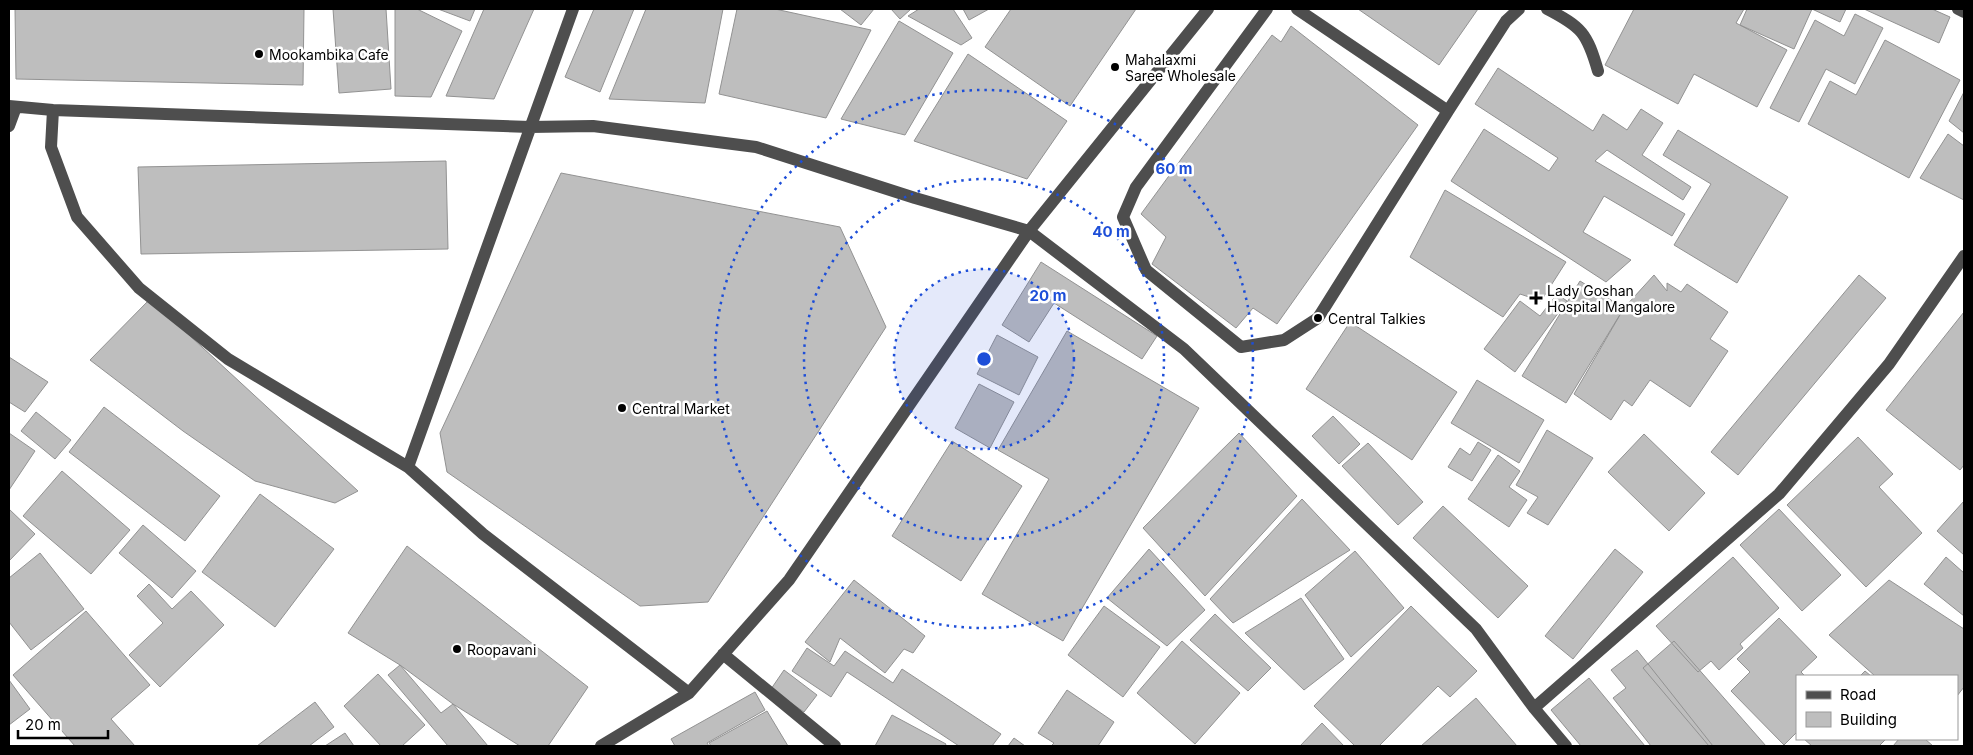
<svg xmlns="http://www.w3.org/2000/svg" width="1973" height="755" font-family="Inter,sans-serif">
	<rect width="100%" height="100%" fill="#fff"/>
	<path fill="#bebebe" stroke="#929292" d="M15,9H304L303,85L16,79Z
		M333,9H386L391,89L339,93Z
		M395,9H417L462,31L431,97L395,96Z
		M438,9H475L470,21Z
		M484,9H534L494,99L446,96Z
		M594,9H634L600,92L565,77Z
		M646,9H723L705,103L609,99Z
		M737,9H775L871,30L826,118L719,94Z
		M840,9H874L861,25Z
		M891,9H911L900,19Z
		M919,9H953L972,38L961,45L908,16Z
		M963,9H989L969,20Z
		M1011,9H1136L1070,106L985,47Z
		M1358,9H1478L1439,65Z
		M1634,9H1744L1736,23L1787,50L1757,107L1694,74L1678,104L1605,65Z
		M1747,9H1846L1840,22L1812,9L1794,49L1740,25Z
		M1864,9H1932L1950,17L1939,43Z
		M1855,14L1883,28L1855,84L1826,69L1799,122L1770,108L1815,20L1844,36Z
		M899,21L953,53L905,135L841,119Z
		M1291,26L1418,125L1277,324L1253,308L1236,328L1152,264L1166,237L1141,214L1272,35L1281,42Z
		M1885,40L1960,80L1909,178L1808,124L1830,81L1856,95Z
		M968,54L1067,121L1027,179L914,141Z
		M1498,68L1593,131L1603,114L1627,130L1641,109L1663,123L1642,155L1691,187L1683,200L1607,150L1595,161L1685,214L1672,236L1604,196L1583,232L1631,260L1606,282L1451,181L1484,129L1549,171L1558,158L1475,104Z
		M1964,92V133L1949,121Z
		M1678,130L1788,197L1737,283L1674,245L1711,184L1663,155Z
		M1948,134L1964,146V200L1920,178Z
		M446,161L448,249L141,254L138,167Z
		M561,173L840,227L886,327L708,602L640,606L447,472L440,433Z
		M1445,190L1566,262L1541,301L1520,294L1503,317L1410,257Z
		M1041,262L1157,336L1142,359L1054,303L1029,342L1002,325Z
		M1654,275L1667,291V283L1681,292L1687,284L1728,312L1710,339L1728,351L1690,407L1650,380L1632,406L1624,400L1611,420L1574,394L1624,308Z
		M1859,275L1886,298L1738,475L1711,452Z
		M1580,281L1624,308L1566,403L1522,376Z
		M1557,294L1567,301L1515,372L1484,349L1520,301L1540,316Z
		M150,299L358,491L335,503L255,481L183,431L90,360Z
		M1964,312V465L1960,470L1886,410Z
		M1350,322L1457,392L1412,460L1306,389Z
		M1067,331L1199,408L1063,641L982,594L1049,479L998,450Z
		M997,335L1038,357L1019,395L977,374Z
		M9,357L48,382L25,412L9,402Z
		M1477,380L1544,420L1519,463L1451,423Z
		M979,384L1014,402L990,448L955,428Z
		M104,407L220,496L185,541L69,452Z
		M36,412L71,440L55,459L21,431Z
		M1333,416L1360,444L1339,464L1312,436Z
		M1547,430L1593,458L1548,525L1527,513L1538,497L1516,485Z
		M9,433L35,451L9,490Z
		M1239,433L1297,496L1205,596L1143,528Z
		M1644,434L1705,493L1669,531L1608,472Z
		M1858,437L1893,474L1879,487L1922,533L1866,587L1787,505Z
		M952,441L1022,486L961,581L892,536Z
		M1478,442L1491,450L1472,481L1448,467L1460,448L1470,455Z
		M1368,443L1423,502L1398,525L1342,466Z
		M1498,455L1520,471L1509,487L1527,500L1509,527L1468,499Z
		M62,471L130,530L91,574L23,516Z
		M260,494L334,549L275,627L202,572Z
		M1302,499L1350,550L1233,623L1210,599Z
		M1964,501V555L1937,531Z
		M1443,506L1528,586L1498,618L1413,538Z
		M9,509L35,534L9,561Z
		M1779,509L1841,575L1802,611L1740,545Z
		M143,525L196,571L172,598L119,553Z
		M407,546L588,687L548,746H520L453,704L400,665L348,633Z
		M1149,549L1205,610L1167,646L1107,598Z
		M1615,549L1643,572L1573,659L1545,636Z
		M1355,551L1404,608L1351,657L1305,595Z
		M40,553L84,609L31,650L9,622V578Z
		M1733,557L1779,608L1740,644L1743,648L1719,670L1711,661L1698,672L1656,626Z
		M1946,557L1964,573V616L1924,584Z
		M854,580L925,636L913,653L904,649L885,673L840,638L830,662L805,642Z
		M1889,580L1964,629V687L1957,696V676H1875L1829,635Z
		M149,584L172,609L191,591L224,625L160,687L129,655L163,623L137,596Z
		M1301,598L1344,659L1304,690L1245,633Z
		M1104,606L1160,647L1123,697L1068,655Z
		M1411,606L1477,671L1450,697L1438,686L1379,746H1355L1314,706Z
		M86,611L150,685L111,719L135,746H75L13,675Z
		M1215,614L1271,668L1248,691L1190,640Z
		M1779,618L1817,657L1801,672L1805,676H1797V732L1784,745L1731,691L1750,672L1737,659Z
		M1182,641L1240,693L1195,744L1137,693Z
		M1674,641L1766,746H1709L1643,668Z
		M807,648L834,666L845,651L893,683L902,669L1001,734L992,746H959L847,672L831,697L792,671Z
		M1637,650L1713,746H1651L1613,698L1626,688L1611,670Z
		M400,665L441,713L453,704L488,746H448L388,675Z
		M784,670L817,695L804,712L771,689Z
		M1865,671L1871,676H1860Z
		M378,674L425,725L402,746H381L344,706Z
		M1589,678L1645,746H1581L1551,710Z
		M9,680L30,709L9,725Z
		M1067,690L1114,722L1098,746H1051L1054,743L1038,733Z
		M755,692L765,710L707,743L709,746H675L671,739Z
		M1476,698L1517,746H1421Z
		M315,702L334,727L309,746H257Z
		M767,711L788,746H711L709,743Z
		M892,715L946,744L945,746H875Z
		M1322,723L1344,746H1300Z
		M345,733L354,746H325Z
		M1014,738L1025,746H1008Z
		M1804,739H1886L1879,746H1812Z
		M1899,739H1925L1933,746H1893Z"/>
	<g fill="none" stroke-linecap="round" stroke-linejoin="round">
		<path stroke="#4e4e4e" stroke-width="12" d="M1267,9L1136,187L1123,217L1146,270L1241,347L1284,340L1318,318L1448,111L1297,9
			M1547,9C1582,27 1587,33 1598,71
			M1958,9L1964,12
			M9,106L53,110L530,127L593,126L756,147L915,198L1029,231L1184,349L1476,629L1534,708L1566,746
			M53,110L51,147L77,217L139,288L228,359L408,467L483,534L689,693
			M1448,111L1506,21L1519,9
			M9,126L16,107
			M408,467L573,9
			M723,654L835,746
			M1534,708L1779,494L1889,364L1964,256
			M601,746L689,693L789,580L1029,231L1208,9"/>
	</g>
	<circle cx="984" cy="359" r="90" fill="#1d4ed8" fill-opacity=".12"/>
	<g fill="none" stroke="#1d4ed8" stroke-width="2.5" stroke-dasharray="2.5 5">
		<circle cx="984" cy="359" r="90"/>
		<circle cx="984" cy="359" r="180"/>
		<circle cx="984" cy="359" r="269"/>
	</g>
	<g fill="#000" stroke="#fff" stroke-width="2">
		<circle cx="259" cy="54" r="5"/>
		<circle cx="1115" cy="67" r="5"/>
		<path d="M1533.5 290.5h5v5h5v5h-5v5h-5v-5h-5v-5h5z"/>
		<circle cx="1318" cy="318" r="5"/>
		<circle cx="622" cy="408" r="5"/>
		<circle cx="457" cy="649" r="5"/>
	</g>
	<g text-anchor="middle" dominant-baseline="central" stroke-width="5" stroke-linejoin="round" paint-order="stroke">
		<g font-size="14" fill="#000" stroke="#fff" text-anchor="start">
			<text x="269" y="54">Mookambika Cafe</text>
			<text x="1125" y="59">Mahalaxmi<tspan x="1125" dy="16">Saree Wholesale</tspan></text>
			<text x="1547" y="290">Lady Goshan<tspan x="1547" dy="16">Hospital Mangalore</tspan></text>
			<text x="1328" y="318">Central Talkies</text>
			<text x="632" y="408">Central Market</text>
			<text x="467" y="649">Roopavani</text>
		</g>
	</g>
	<circle cx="984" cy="359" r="8" fill="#1d4ed8" stroke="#fff" stroke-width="2.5"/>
	<g font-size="15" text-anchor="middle" font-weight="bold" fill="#1d4ed8" stroke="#fff" stroke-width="5" stroke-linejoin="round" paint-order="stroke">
		<text x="1174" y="174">60 m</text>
		<text x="1111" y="237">40 m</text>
		<text x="1048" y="301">20 m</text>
	</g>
	<rect width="1973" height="755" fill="none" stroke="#000000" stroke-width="20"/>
	<rect x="1796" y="675" width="162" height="65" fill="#ffffff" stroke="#999999"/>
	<rect x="1806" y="691" width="25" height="8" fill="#4e4e4e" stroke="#999999"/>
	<text x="1840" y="700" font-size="15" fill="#000000">Road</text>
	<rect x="1806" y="712" width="25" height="15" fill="#bebebe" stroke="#999999"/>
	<text x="1840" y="725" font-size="15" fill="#000000">Building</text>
	<path d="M18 730v8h90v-8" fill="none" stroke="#000000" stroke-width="2.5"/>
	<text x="25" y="730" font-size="15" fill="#000000" stroke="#ffffff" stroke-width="4" paint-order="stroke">20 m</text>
</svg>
